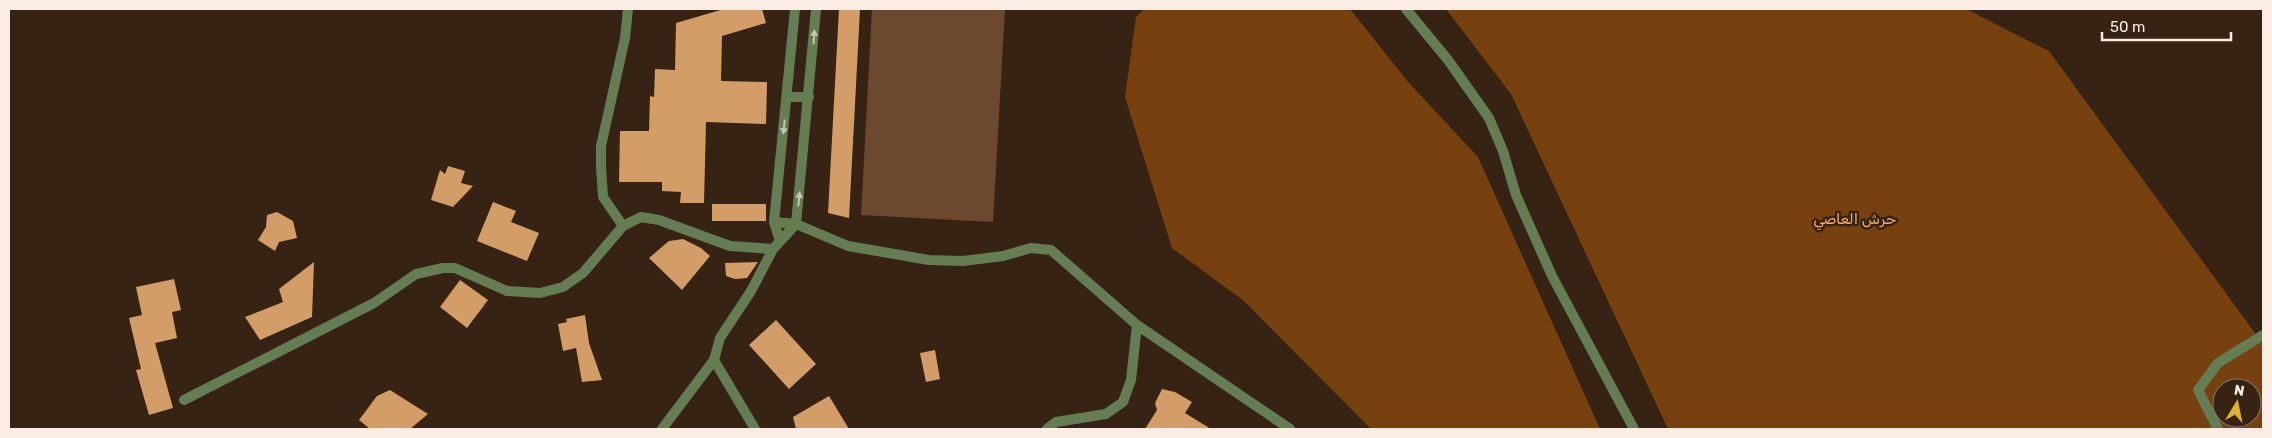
<svg xmlns="http://www.w3.org/2000/svg" width="2272" height="438" font-family="Rubik,'Noto Sans Arabic',sans-serif">
	<rect width="100%" height="100%" fill="#372314"/>
	<path fill="#6b482e" d="M872,9H1005L993,222L861,215Z"/>
	<path fill="#76410f" fill-rule="evenodd" d="M1144,9H1350L1409,83L1478,157L1600,429H1371L1244,301L1172,248L1125,97L1136,17Z
		M1446,9H1966L2049,51L2263,344V429H1668L1511,94ZM2222,388H2252V418H2222Z"/>
	<path fill="#d39d68" d="M724,9H762L766,23L722,36L721,81L767,82L766,124L706,122L704,203H680L681,192L662,191V182H619L620,131H649L650,96L654,97L655,69L675,70L676,23Z
		M839,9H860L849,218L828,213Z
		M448,166L465,171L461,183L473,186L453,207L431,200L440,170L445,174Z
		M493,202L516,211L511,222L539,233L527,261L477,241Z
		M712,204H766V221H712Z
		M277,212L293,221L297,238L279,242L275,251L258,240L266,227L267,215Z
		M683,239L701,248L710,256L682,290L649,258L669,241Z
		M314,262L312,317L260,340L245,317L283,302L279,289Z
		M758,262L747,278L735,279L726,276L725,263Z
		M174,279L181,310L172,312L177,338L155,343L173,408L149,415L136,370L141,369L129,318L142,315L136,287Z
		M460,280L488,300L467,328L440,307Z
		M585,315L589,343L602,380L582,382L576,348L563,351L558,324L567,322L566,319Z
		M776,320L816,364L789,389L749,345Z
		M935,350L940,379L926,382L920,353Z
		M1162,389L1175,392L1192,402L1185,413L1211,429H1145L1157,410L1155,403Z
		M390,390L428,414L410,429H370L359,420L377,396Z
		M829,396L849,429H796L793,417Z"/>
	<g fill="none" stroke-linecap="round" stroke-linejoin="round">
		<path stroke="#657d53" stroke-width="10" d="M1406,9L1448,60L1489,118L1503,151L1516,195L1552,276L1634,429
			M787,97H809
			M774,222L796,224L848,246L929,260L963,261L1003,256L1031,248L1051,250L1137,325L1290,429
			M623,226L603,197L601,167V146L625,38L628,9
			M780,241L774,222L795,9
			M714,360L755,429
			M184,400L374,303L416,274L443,268H455L507,291L540,293L563,287L583,273L623,226L641,217L659,220L730,246L773,249
			M662,429L714,360L720,338L751,291L773,249L796,224L816,9
			M1047,429L1056,422L1106,414L1123,402L1131,380L1137,325
			M2218,429L2198,390L2218,363L2263,335"/>
	</g>
	<defs><path id="oneway-solid" d="M-6-.8H1V-3.2L6.5 0L1 3.2V.8H-6Z" transform="scale(1.25)"/></defs>
	<g fill="#c6c6b1">
		<use href="#oneway-solid" transform="translate(814 37) rotate(-86)"/>
		<use href="#oneway-solid" transform="translate(784 127) rotate(96)"/>
		<use href="#oneway-solid" transform="translate(799 199) rotate(-84)"/>
	</g>
	<g text-anchor="middle" dominant-baseline="central" stroke-width="5" stroke-linejoin="round" paint-order="stroke">
		<g font-size="15" fill="#fcaa6b" stroke="#372314">
			<text x="1855" y="219">حرش العاصي</text>
		</g>
	</g>
	<rect width="2272" height="438" fill="none" stroke="#fbede3" stroke-width="20"/>
	<g transform="translate(2237 403) rotate(10)"><circle r="24" fill="#372314" stroke="#857467"/>
	<path d="M0-4L9 19L0 12L-9 19Z" fill="#e0b034"/>
	<text y="-8" font-size="14" font-weight="bold" text-anchor="middle" fill="#fbede3">N</text>
	</g>
	<path d="M2102 32v8h129v-8" fill="none" stroke="#fbede3" stroke-width="2.5"/>
	<text x="2110" y="32" font-size="15" fill="#fbede3" stroke="#372314" stroke-width="4" paint-order="stroke">50 m</text>
</svg>
